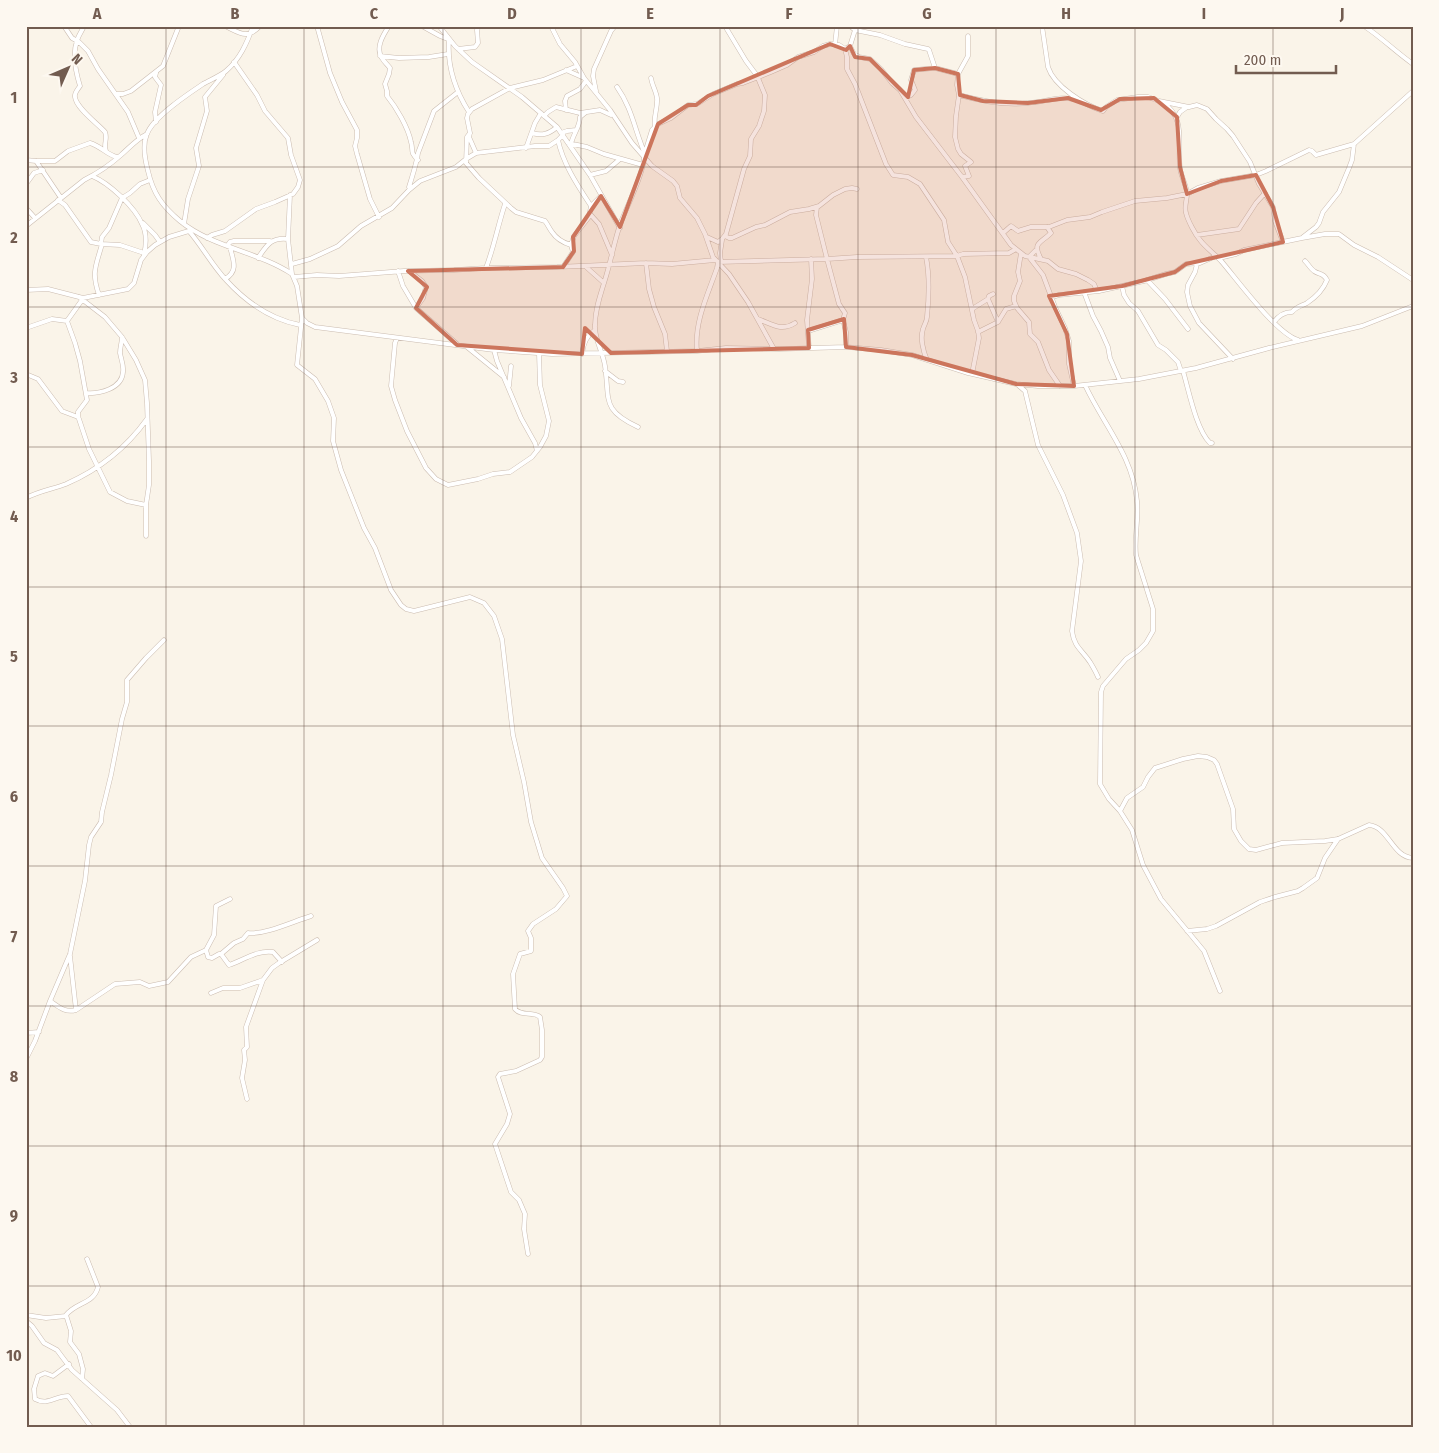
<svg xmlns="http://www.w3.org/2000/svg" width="1439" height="1453" font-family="'Fira Sans Condensed',sans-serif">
	<rect width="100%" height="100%" fill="#faf4e9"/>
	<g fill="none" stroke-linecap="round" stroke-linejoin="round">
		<defs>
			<path id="minor" d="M64,26L72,38L79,42L88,51L98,69L128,112L139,138
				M84,26C82,31 78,36 77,41C72,54 76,73 80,86C78,89 74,93 75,97C76,108 98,124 105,132C108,139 103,144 106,151
				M225,26C240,33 247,40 260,26
				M253,26C247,43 240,59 226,71C220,76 210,80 203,84C188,94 153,117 147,134C142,145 145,160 148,171C153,193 162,206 180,221C213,248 257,251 292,274L297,286L302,318L307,323L315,327L494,350L552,354L697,351L726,348L779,349L846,347L881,350L912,355L968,373L1016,384L1038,386H1074L1139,379L1196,368L1269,348L1362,326L1413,306
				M317,26L330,73L342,102L357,130V138L355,146L357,154L370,199L379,217
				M389,26C383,35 375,48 382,58C384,62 387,64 390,68L389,74L385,84L387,91V96C396,107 408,127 411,142C414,152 409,151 418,160
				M422,26L440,36L450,40
				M439,26L455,46L472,62L522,97L557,127L590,175L620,228
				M551,26L560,44L575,62L584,78L610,110L632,143L652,166L673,181L677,186L680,198L697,218L705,234L713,257L729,274L748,302L774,349
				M850,26L855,30L880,35L905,44L928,49L929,50L935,68
				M1042,26L1048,67C1054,86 1084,105 1103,111L1106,107L1117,100L1138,97H1148L1159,101L1189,107L1197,105L1207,109L1216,119L1227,129L1233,136L1250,162L1259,184L1273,207L1275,221L1283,242
				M1364,26C1381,37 1396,52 1413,64
				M449,40C447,66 455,90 469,112
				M835,45L837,26
				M850,46L854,54L859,57L870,59L881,69L892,83L900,90L916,117L962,177L1011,245L1025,256L1048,261L1058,269L1076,274L1088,280L1094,284L1097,291
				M458,49L475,47L478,43L477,30L479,26
				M845,49L850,46L855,30
				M380,56L399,58L429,57L448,54
				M566,70L584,78
				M617,87C632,108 635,131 645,154
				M596,91L593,76L594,69L611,31L615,26
				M116,94H123L131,91L163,66L179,26
				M959,95C981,101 1005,106 1028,103C1045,102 1061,95 1078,100
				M905,98L911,95L915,90L911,80L914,70L935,68L958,74
				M1162,102C1187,118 1177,144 1180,168C1181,177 1187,186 1187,194C1187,201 1184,206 1186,213C1188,221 1195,234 1200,240C1206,248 1215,254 1222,262C1238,281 1276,333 1298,340
				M566,110L565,101L567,96L580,89L586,81
				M544,116L548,112L556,107L580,113L600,110L611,115
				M1177,117L1180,112L1187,107
				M156,122L155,112L161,85L155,77L156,73
				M655,127L658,124L671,118L688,105L697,104L713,94L737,84L743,83L771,72L787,65L798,57L814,52L823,46L830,44L839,45L845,49L847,57V69L855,84L886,164L893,175L908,177L920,184L944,220L948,242L957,256L965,277L974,320L978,331L979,338L972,374
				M470,133L467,137L466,163L479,178L511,208L516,212L545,221C548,225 549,228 552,232C556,238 564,243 571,245L573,252L563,267
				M532,133C542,136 549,134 557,127
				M561,133L567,131L576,130
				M558,140C563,164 578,186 591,206
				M568,143L587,147L604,154L643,165
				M571,144C573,134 580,127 580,117L585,113
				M526,148L535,123L541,113
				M476,153L469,137L470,133L467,118L468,114L472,109L510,88L543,80L577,66
				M644,156L652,130L655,127C653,117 658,108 657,98C656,91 652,85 651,78
				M26,160L36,161H55L68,151L90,143C101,146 107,155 117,157
				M36,161L61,198
				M590,175L606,171L620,159
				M92,176C109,183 135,207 142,224C147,233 146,246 144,255
				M962,177L969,176L965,166L971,162L961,154L958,149L955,137L956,116L959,95L957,85L958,74L968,56V36
				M26,184L34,173L43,170
				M409,187C412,177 417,162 418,153L434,111L458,92
				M290,195L288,239L292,274
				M58,200L65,205L91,242L101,244L120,245L144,253
				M817,207L816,215L827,259L839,304L845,313L843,320L846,332V347
				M26,208L35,218
				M590,214L599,224L612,255
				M143,223L155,235L160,242
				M184,224L188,199L199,166L196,148L207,111L205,97L223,75
				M26,226L84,180C96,174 111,164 121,155C130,147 137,139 147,134
				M189,231C202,246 212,265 226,280C246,302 270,319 300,325
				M1003,233L1011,226L1018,231L1031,227H1049L1067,220L1090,217L1102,212L1135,201L1167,198L1187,194L1198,188L1221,181L1256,175L1266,171L1309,150L1312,151L1316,155L1354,144L1413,91
				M1197,235L1239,229L1256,203L1265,193
				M725,236L729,238H732L756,227L765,225L790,212L809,209L819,206L833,195L845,189L852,188L857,189
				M707,237L718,242L722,239L726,234L744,169L750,156L751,139L759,126L764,111L765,95L758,78V77L746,61L725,26
				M1303,237L1316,227L1319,223L1323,212L1339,192L1349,168L1352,160L1354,144
				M207,238L212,235L225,231L256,209L275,202L293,194L298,187L300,180L291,155L288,138L265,111L257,95L234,62
				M101,244L102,237L109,228L122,198L130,193L140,184L150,180
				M571,245L574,236L589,217L591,206L601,196
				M227,246L230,242L234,241H270
				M1036,250L1029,257L1043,275L1055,307L1065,328L1069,341V364L1074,386
				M1021,253L1018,272L1020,281L1014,296V301L1017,308L1029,322L1030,334L1038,342L1049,370L1060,386
				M926,257C930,277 929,297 927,317C927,321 924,325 923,329C920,338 923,351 927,360
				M258,258C267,245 271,237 288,239
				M1219,258L1236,254L1244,250L1302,238L1325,234H1339L1354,245L1378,257L1413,280
				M1041,259C1032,242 1040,244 1051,233L1047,227
				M721,262L720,253L722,240
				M646,263L649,289L654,307L665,334L667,351
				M292,264L310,259L338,246L361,226L392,208L409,190L420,181L456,167L466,159L476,153L535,146H549L558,140L563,135
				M1197,264L1195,272L1188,285L1187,292L1190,306L1199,323L1233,359
				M585,266L604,283
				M486,268C494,247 498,225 505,204
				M398,271L403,286L416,308L457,344
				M409,271L422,281L426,287L423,298L416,308
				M294,277L317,275L339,276L404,271L454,270L486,268L557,267L646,263L672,264L715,260
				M225,279C239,271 233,260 230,247
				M1147,280L1165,299L1188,329
				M1122,286L1124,295L1129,303L1138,311L1158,345L1166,350L1178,362L1181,371
				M26,290L48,289L83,298L128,289L134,283L141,260L147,252L155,245L169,237L192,230
				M1084,292L1093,316L1101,331L1108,347L1110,358L1120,381
				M99,295C91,272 96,266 102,244
				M79,297L105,317L122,337L136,360L145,380L147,403L149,461V485L146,505V536
				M1052,297L1059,295L1099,291L1144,281L1166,274L1175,272L1186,264L1200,263L1216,256
				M988,299L998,322
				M972,309L988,299L989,296L993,294
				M302,318L297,365L315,379L328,401L334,418L333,441L341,470L364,528L375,548L391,590L401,605L406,609L414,611L470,597L484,603L494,616L502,639L513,735L524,782L531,822L542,858L563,888L567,896L556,909L533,924L528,931L531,938V951L520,954L513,974L515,1009C522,1017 533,1011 540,1017L542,1030V1057L540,1060L516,1071L500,1074L498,1077L510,1114L507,1124L495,1144L511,1192L519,1200L525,1214L524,1229L528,1254
				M758,319C772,324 781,332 795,323
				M1274,322C1279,315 1284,312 1292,312C1296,307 1301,306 1307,303C1316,297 1323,290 1327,280C1323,272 1319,275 1314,271C1311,269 1308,264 1305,261
				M26,328L52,319L67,321
				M808,331L843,320
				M978,332L998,322L1006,309L1016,306
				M397,338L395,343L391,386L395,400L407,431L426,468L436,479L448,485L478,479L493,474L510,472L532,457L540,447L546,436L549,421L540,385L539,353
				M467,347L504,377
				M809,348L807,320L812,279L811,259
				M494,350L497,361L521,418L535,443L537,451
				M697,351C694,322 708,294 717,268L718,262L827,259L857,257L957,256L963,254L1009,253L1016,249
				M582,354C583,345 587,335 595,330
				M605,371L618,381L623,382
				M1183,371C1189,391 1196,429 1210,443H1212
				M26,374L38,379L62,411L78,417L79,419L89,449L110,492L127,501L146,505
				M1018,385L1025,391L1038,445L1063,495L1077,533L1081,561L1072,631C1074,647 1082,650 1090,662C1093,667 1096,672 1098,677
				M1085,385C1103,424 1133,456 1137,501C1139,519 1134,537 1136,555L1153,609V631L1146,643L1139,650L1126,659L1103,686L1101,692L1100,784L1109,799L1120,811L1132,830L1143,865L1161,899L1204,951L1220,991
				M509,386L511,366
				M86,393C99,394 122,389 123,372C124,366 121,359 120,353C120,347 122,342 122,337
				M78,417V412L87,400L80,361L75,343L67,321L82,300
				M638,427C601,410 610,400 605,366C603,352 594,339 595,325C595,307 602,291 607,273C612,256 615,238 621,222C628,204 643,175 644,157
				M26,498C39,491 53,489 66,484C98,470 127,447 147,419
				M1120,811L1127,798L1143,787L1148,777L1155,768L1183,759L1198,756L1207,757L1214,760L1217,764L1233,809L1234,829L1241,841L1249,849L1256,850L1282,843L1325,841L1338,839L1369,825C1389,827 1392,857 1413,858
				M1187,931L1207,929L1216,926L1260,902L1275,897L1298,891L1303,888L1317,878L1325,858L1338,839
				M206,950L208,957L212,958L219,954H221L229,965C244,960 256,950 273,952L282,962
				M221,954L234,943L243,939L248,933C265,935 294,921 311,916
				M70,956L76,1010
				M211,993L223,988H240L263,980
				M50,1001C59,1007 65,1013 76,1010L115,984L140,982L149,986L168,982L191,957L206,950L214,935L216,906L230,899
				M26,1033L39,1032
				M26,1059L35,1041L50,1001L70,954L85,881L89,845L91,837L101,822L102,812L111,775L122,719L127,702V680L146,658L164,640
				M247,1099L242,1078L245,1060L244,1050L247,1047L246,1027L263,980L272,968L279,963L317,940
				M26,1315L46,1318L66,1316
				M26,1321L32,1326L44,1343L57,1350L72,1370L117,1410L130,1427
				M69,1364L53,1376L45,1373L38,1376L34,1389L35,1399C48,1406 55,1396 68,1396L91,1427
				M82,1379L83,1369L79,1354L70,1342L71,1331L66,1315C76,1302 94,1304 98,1287L87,1259"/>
		</defs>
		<use href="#minor" stroke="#cbbcb0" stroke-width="5"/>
		<use href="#minor" stroke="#fff" stroke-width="4"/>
	</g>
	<path fill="#cc755c" fill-opacity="0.2" stroke="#cc755c" stroke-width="4" stroke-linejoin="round" d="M830,44L846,50L850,46L855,57L870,59L908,97L914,70L935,68L958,74L960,95L983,101L1028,103L1068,98L1101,110L1120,99L1154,98L1177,117L1180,167L1187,194L1221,181L1256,175L1273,207L1283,242L1186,264L1175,272L1122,286L1049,296L1067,334L1074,386L1016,384L912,355L846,347L844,319L808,330L809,348L611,353L585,328L582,354L457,345L416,308L427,287L408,271L563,267L574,251L573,237L601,196L620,227L658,124L688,105H696L708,96Z"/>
	<path fill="none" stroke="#725c50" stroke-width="1" stroke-opacity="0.55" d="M166,26V1427M304,26V1427M443,26V1427M581,26V1427M720,26V1427M858,26V1427M996,26V1427M1135,26V1427M1273,26V1427M26,167H1413M26,307H1413M26,447H1413M26,587H1413M26,726H1413M26,866H1413M26,1006H1413M26,1146H1413M26,1286H1413"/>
	<rect width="1439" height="1453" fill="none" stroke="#fdf8f0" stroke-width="55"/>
	<g transform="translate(68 68) rotate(45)" stroke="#fdf8f0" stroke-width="4" paint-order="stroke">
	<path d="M0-4L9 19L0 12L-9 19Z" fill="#725c50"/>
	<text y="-8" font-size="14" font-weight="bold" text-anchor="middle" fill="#725c50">N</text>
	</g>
	<path d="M1236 65v8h100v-8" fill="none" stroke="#725c50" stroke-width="2.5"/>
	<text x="1244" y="65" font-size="15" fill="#725c50" stroke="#fdf8f0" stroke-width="4" paint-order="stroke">200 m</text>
	<rect x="28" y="28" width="1384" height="1398" fill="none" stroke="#725c50" stroke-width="2"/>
	<g font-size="16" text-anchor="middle" font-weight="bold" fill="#725c50">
		<text x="97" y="19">A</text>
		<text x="235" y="19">B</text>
		<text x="374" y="19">C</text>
		<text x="512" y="19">D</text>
		<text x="650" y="19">E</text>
		<text x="789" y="19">F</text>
		<text x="927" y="19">G</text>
		<text x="1066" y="19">H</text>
		<text x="1204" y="19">I</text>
		<text x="1342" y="19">J</text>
		<text x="14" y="103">1</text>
		<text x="14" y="243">2</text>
		<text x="14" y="383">3</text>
		<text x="14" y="522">4</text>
		<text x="14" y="662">5</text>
		<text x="14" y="802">6</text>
		<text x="14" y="942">7</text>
		<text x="14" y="1082">8</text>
		<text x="14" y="1221">9</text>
		<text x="14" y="1361">10</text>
	</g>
</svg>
